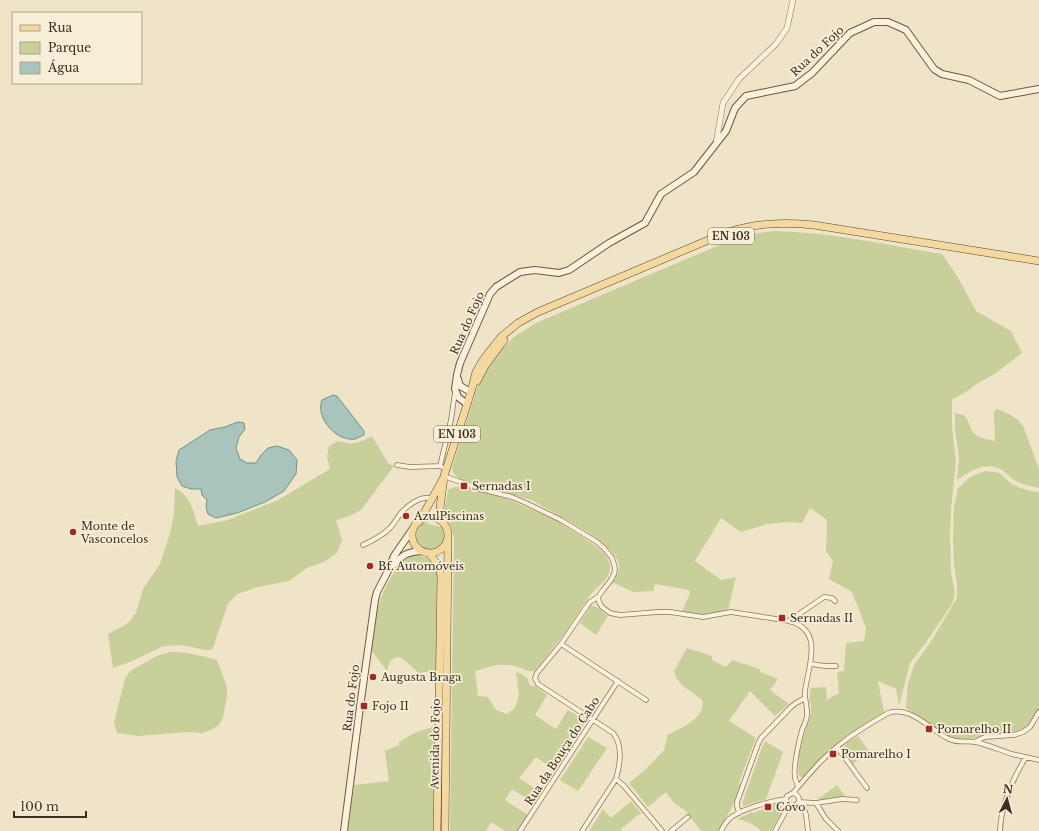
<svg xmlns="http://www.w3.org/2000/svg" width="1039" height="831" font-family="'Libre Baskerville',serif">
	<rect width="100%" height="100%" fill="#f0e4c8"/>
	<path fill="#c9cf9b" d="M774,231C830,232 887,245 942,254L959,279L976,311L1011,331L1022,353L996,373L973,386L969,390L952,400V426L956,461L951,510L950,538L951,572L955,592L954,598L952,604L925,644L910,663L899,706L896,689L878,681L884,712L842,739L830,748L803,777H800L798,773L799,755L803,738L811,713V704L809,701L811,688L826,687L827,700L839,693L837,672L844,671L846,643L864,641L866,628L852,592L829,579L833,561L826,551L827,520L810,508L802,523L789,522L767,524L741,532L721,518L695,561L721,580L736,577L728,610L705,615L682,611L690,594L689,590L655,584L653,591L633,592L612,582C616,577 619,573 619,566C618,542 551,513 532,500L462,480C457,477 453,475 452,468L478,385L487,369L500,351L515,336L538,322L729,241L752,234Z
		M997,409C1008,413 1019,418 1024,428L1039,469V488C1032,486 1024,485 1018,482C1010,479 1007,472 1000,469C985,461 968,472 957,480L959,457L955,430V413L964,415C968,420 969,424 971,429C975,438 987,439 995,441L994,412L995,410Z
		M372,436L388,463L394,466L361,510L350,516L336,520L342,540L337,553L324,562L307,568L289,581L258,587L237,594L228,604L217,635L214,646L211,650H205L182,645L164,646L130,662L113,668L108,634L127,624L136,613L143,589L160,564L171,530L174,513L175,488C191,496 193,510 198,526L228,520L278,500L330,469L327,457L329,446L338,441C354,445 357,444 372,436Z
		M986,471C990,472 995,471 999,473C1003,475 1008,482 1014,485C1022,489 1030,491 1039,492V710L1028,725L1023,729L1017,732L986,735L965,740L952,739L945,735L906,708V706L907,693L908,683L914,665L930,643L957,598V585L954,564L953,541L954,507L958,488L969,478L977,474Z
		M454,487H467L505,498L556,520L600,549L606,556L610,564V571L606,579L590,595L567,630L538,667L534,671H528L519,667L510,665H496L475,671L478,696L488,697L496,710L507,714L515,708L519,695L516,672L523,675L528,679L529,684L531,686H535L547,695L535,715L556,729L568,710L586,721L555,770L536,757L519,778L542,793L535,804L512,789L505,800L528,815L517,831H505L491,822L486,831H450L454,539L452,529L445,512V506L448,490Z
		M424,522L443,528C445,533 445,538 442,543C429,561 403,536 424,522Z
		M416,555C430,557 433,563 437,575L436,672H423L420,674L403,659L398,657C390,658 389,664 387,671L371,650C373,623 378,597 393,574C400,563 403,557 416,555Z
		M591,606C598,605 602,613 608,616L596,635L580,623Z
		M687,648L712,656V660L726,667L732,660L760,669V672L778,679L770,690L789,704L775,716L750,691L729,721L756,738L739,782L741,784L731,809L719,831H701L686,811L675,804L666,792L648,807L629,783L645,770L664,750L667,738V735C679,729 707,718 702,700C692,691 677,686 674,671Z
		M170,652C188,652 199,655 217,660L224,679L227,687V696L223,718L218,726L211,730L203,733L187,732L138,736L117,733L114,722L125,679L130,671L157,656Z
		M435,726L433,831H348L354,785L389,781L385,751L399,745V742L414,733Z
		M858,736L869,751L853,764L843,751V749L847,742Z
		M588,737L607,748L578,791L560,780Z
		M765,741L783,752L766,799L744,806L743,805L742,801H743L761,750Z
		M837,785L845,796L817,800Z
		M631,801L641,813L621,829L623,831H589L603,809L611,818Z
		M775,804L781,806L783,810L771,831H761C755,824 746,821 737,819L752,812L753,813L771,807L772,805Z"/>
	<path fill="#a9c4bc" stroke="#6f938a" d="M333,395L337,396L364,431V435C361,436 358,438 355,439C337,442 315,418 322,400Z
		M238,422L244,423L245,429L239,437L236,448L240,459L247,463H256L261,455L268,448L277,446L289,450L297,460L296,474L284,491L265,502L237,513L216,518L208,514L206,507L207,500L202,495L201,489H191L182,486L177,477L176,461L179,450L210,430L225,427Z"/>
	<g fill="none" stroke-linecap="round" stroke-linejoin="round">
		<defs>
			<path id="minor" d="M397,465L410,467L440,466L442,467
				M440,466L451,420L455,392
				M444,476L480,489L512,497L526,503L561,520L597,542L604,548L612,558L614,564L615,569L614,574L611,580L603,590L598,597L599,602L602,607L610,613L620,615L658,612H670L703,617L731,612L789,621C825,630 808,667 805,691C804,699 808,707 807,715C807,720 804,725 802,730C799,741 793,767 795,778C796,781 797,784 798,786
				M363,545C372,541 382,536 390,528C394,524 397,518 401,513C408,505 420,496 431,498
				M789,621L824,597L832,598L835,601
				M561,644L646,700
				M811,664L825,666H836
				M974,742L985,737L1014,735L1023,732L1030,727L1039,712
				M837,747L867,788
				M616,779L624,786L662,831
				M786,799L787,796L793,793C808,775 824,756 843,742C857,731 873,722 888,713C911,705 930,730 949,739C960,744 966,740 976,742C988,745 1000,750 1012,754C1021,756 1030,758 1039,760
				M786,799C791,815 808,798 793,793
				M799,802L816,803L842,799L857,800
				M802,803L806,815L808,831
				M816,803L826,819L838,831
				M739,813L737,806V802L758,744L761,738L791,707L796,703L805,698
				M520,831L618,681
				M582,831L616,779C620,765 623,745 613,733L538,684L535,678L537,673L561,644L587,606L590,602L598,597
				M671,831L688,817
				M721,831C723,827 725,824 728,820C739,809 771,801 786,799
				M775,831L789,805
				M1000,831C1001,804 1012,780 1026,757"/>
			<path id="tertiary" d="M716,144L723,103L739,79L776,44L787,28L793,0"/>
			<path id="secondary" d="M458,379L460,386L471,392
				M467,404L458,397L455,389L457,375L460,363L490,294L496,287L520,272L535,270L559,273L569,270L609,243L645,223L661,194L694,172L726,131L735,108L746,96L795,86L812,73L850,33L874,22H888L906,30L934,69L942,74L969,80L1000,96L1039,89
				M392,567C402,555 406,552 422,551
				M344,831L360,707L375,600L377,592L388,571L394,556L414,527"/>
			<path id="primary" d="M477,381L485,366L504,340
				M412 535a18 18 0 1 1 36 0a18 18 0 1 1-36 0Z
				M419,522L444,477
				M444,524L440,508L444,476L471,392L476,372L483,360L501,337L518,323L538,312L725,233C756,223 782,222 814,225L1039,261
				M428,553C435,560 440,566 441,576L437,831
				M445,831L447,642L448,537"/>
		</defs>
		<use href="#minor" stroke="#8d765c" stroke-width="5.5"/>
		<use href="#tertiary" stroke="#8d765c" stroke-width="6"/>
		<use href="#secondary" stroke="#6f573f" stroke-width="8"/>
		<use href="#primary" stroke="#5b4430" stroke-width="8"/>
		<use href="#minor" stroke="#faf1dc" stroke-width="4"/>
		<use href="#tertiary" stroke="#faf1dc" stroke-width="5"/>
		<use href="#secondary" stroke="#faf1dc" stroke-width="6"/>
		<use href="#primary" stroke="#f3d9a0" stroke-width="7"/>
	</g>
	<g fill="#9e2a2b" stroke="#f7eed8" stroke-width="1.5">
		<rect x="460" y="482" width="8" height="8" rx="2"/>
		<circle cx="406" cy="516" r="4"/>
		<circle cx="73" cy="532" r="4"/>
		<circle cx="370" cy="566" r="4"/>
		<rect x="778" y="614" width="8" height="8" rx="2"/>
		<circle cx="373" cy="677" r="4"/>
		<rect x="360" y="702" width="8" height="8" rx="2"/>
		<rect x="925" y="725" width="8" height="8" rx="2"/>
		<rect x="829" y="750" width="8" height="8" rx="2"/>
		<rect x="764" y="803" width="8" height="8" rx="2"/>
	</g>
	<g text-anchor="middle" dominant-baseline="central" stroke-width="3.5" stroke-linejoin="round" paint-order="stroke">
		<g fill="#f7eed8" stroke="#756857" stroke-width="1">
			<rect x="708" y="228" width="46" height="16" rx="3"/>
			<rect x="434" y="426" width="46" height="16" rx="3"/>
		</g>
		<g font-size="10" font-weight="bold" fill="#3d2e20">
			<text x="731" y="236">EN 103</text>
			<text x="457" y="434">EN 103</text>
		</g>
		<g font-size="11" fill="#3d2e20" stroke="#f7eed8">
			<text transform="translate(817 51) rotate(-43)">Rua do Fojo</text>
			<text transform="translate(467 323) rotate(-66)">Rua do Fojo</text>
			<text transform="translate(351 698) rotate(-83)">Rua do Fojo</text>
			<text transform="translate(435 744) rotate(-89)">Avenida do Fojo</text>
			<text transform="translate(562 751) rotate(-57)">Rua da Bouça do Cabo</text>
		</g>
		<g font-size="11" fill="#3d2e20" stroke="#f7eed8" text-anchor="start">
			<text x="472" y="486">Sernadas I</text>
			<text x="414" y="516">AzulPiscinas</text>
			<text x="81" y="526">Monte de<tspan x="81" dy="13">Vasconcelos</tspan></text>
			<text x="378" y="566">Bf. Automóveis</text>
			<text x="790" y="618">Sernadas II</text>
			<text x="381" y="677">Augusta Braga</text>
			<text x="372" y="706">Fojo II</text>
			<text x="937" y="729">Pomarelho II</text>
			<text x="841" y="754">Pomarelho I</text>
			<text x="776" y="807">Côvo</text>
		</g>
	</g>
	<rect x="12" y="12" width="130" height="72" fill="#f7eed8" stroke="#ada18e"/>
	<rect x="20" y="25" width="20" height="6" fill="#f3d9a0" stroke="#ada18e"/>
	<text x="48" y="32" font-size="12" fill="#3d2e20">Rua</text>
	<rect x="20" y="42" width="20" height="12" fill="#c9cf9b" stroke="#ada18e"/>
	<text x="48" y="52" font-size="12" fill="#3d2e20">Parque</text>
	<rect x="20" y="62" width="20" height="12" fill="#a9c4bc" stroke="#ada18e"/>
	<text x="48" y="72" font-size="12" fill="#3d2e20">Água</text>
	<g transform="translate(1007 799) rotate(6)" stroke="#f7eed8" stroke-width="3" paint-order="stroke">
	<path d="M0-3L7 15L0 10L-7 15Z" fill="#3d2e20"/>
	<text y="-6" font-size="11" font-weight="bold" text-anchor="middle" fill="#3d2e20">N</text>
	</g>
	<path d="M14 811v6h72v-6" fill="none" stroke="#3d2e20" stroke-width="2"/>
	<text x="20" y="811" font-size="12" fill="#3d2e20" stroke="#f7eed8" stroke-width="3" paint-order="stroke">100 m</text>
</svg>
